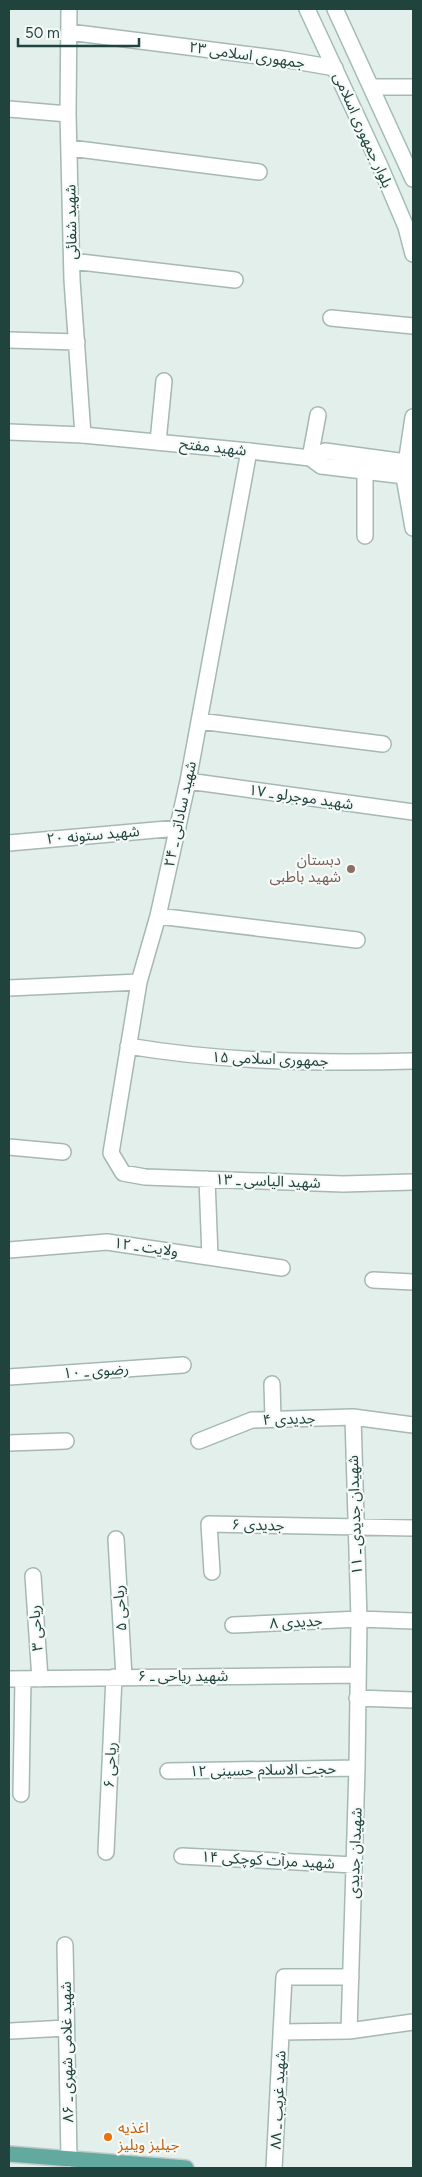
<svg xmlns="http://www.w3.org/2000/svg" width="422" height="2177" font-family="Figtree,'Noto Sans Arabic',sans-serif">
	<rect width="100%" height="100%" fill="#e3efeb"/>
	<g fill="none" stroke-linecap="round" stroke-linejoin="round">
		<defs>
			<path id="minor" d="M69,9L68,114L72,280L83,435
				M69,32L283,59L335,68
				M371,87H413
				M9,109L68,114
				M70,148L259,172
				M72,261L235,280
				M331,318L413,326
				M9,340L77,342
				M158,442L164,381
				M249,451L188,781L158,916L139,982L111,1153L123,1173L145,1177L343,1184L413,1182
				M310,458L318,415
				M365,536V472
				M199,721L383,744
				M188,781L413,812
				M9,843L178,828
				M158,916L357,940
				M9,988L139,982
				M128,1046C222,1062 318,1064 413,1061
				M9,1147L63,1152
				M207,1179L210,1257
				M9,1250L107,1242L282,1268
				M373,1280L413,1282
				M9,1377L183,1365
				M272,1384L273,1419
				M199,1441L252,1420L353,1417L413,1425
				M9,1443L66,1441
				M116,1539L124,1677
				M212,1572L209,1524L413,1528
				M33,1576L40,1679
				M233,1625L359,1619L413,1621
				M9,1679L357,1675
				M357,1698L413,1700
				M168,1771L357,1768
				M21,1794L23,1679
				M106,1852L114,1677
				M182,1856L354,1865
				M65,1945L69,2159
				M11,2031L66,2028
				M349,2031L357,1768L359,1619L353,1417
				M281,2032L349,2031L413,2022
				M274,2168L284,1977H351"/>
			<path id="tertiary" d="M9,432L83,435L249,451L310,458L321,466L413,477
				M310,458L325,451L406,462L413,466"/>
			<path id="secondary" d="M307,9L380,166L406,227L413,254
				M335,9L413,179
				M413,417L404,477L413,528"/>
			<path id="primary" d="M9,2154L186,2168"/>
		</defs>
		<use href="#minor" stroke="#a5b8b3" stroke-width="18"/>
		<use href="#tertiary" stroke="#a5b8b3" stroke-width="18"/>
		<use href="#secondary" stroke="#a0bcb5" stroke-width="18"/>
		<use href="#primary" stroke="#c1cac9" stroke-width="18"/>
		<use href="#minor" stroke="#fff" stroke-width="15"/>
		<use href="#tertiary" stroke="#fff" stroke-width="15"/>
		<use href="#secondary" stroke="#fff" stroke-width="15"/>
		<use href="#primary" stroke="#62aa9f" stroke-width="15"/>
	</g>
	<circle fill="#8d6e63" stroke="#f5faf8" stroke-width="2" cx="351" cy="869" r="5"/>
	<circle fill="#e8710a" stroke="#f5faf8" stroke-width="2" cx="108" cy="2137" r="5"/>
	<g text-anchor="middle" dominant-baseline="central" stroke-width="4.5" stroke-linejoin="round" paint-order="stroke">
		<g font-size="15" fill="#20433d" stroke="#f5faf8">
			<text transform="translate(247 55) rotate(8)">جمهوری اسلامی ۲۳</text>
			<text transform="translate(363 130) rotate(66)">بلوار جمهوری اسلامی</text>
			<text transform="translate(71 222) rotate(-91)">شهید شفائی</text>
			<text transform="translate(213 447) rotate(6)">شهید مفتح</text>
			<text transform="translate(301 797) rotate(8)">شهید موجرلو ـ ۱۷</text>
			<text transform="translate(180 814) rotate(-78)">شهید ساداتی ـ ۲۴</text>
			<text transform="translate(93 835) rotate(-5)">شهید ستونه ۲۰</text>
			<text transform="translate(270 1059) rotate(2)">جمهوری اسلامی ۱۵</text>
			<text transform="translate(268 1181) rotate(2)">شهید الیاسی ـ ۱۳</text>
			<text transform="translate(146 1247) rotate(8)">ولایت ـ ۱۲</text>
			<text transform="translate(96 1371) rotate(-4)">رضوی ـ ۱۰</text>
			<text transform="translate(289 1419) rotate(-2)">جدیدی ۴</text>
			<text transform="translate(355 1515) rotate(-92)">شهیدان جدیدی ـ ۱۱</text>
			<text transform="translate(258 1525) rotate(1)">جدیدی ۶</text>
			<text transform="translate(120 1608) rotate(-94)">ریاحی ۵</text>
			<text transform="translate(296 1622) rotate(-3)">جدیدی ۸</text>
			<text transform="translate(36 1628) rotate(-94)">ریاحی ۳</text>
			<text x="183" y="1676">شهید ریاحی ـ ۶</text>
			<text transform="translate(110 1765) rotate(-87)">ریاحی ۶</text>
			<text transform="translate(263 1770) rotate(-1)">حجت الاسلام حسینی ۱۲</text>
			<text transform="translate(355 1853) rotate(-88)">شهیدان جدیدی</text>
			<text transform="translate(268 1860) rotate(3)">شهید مرآت کوچکی ۱۴</text>
			<text transform="translate(67 2052) rotate(-91)">شهید غلامی شهری ـ ۸۶</text>
			<text transform="translate(278 2100) rotate(-87)">شهید غریب ـ ۸۸</text>
		</g>
		<g font-size="15" fill="#785e54" stroke="#f5faf8" text-anchor="end">
			<text x="341" y="860">دبستان<tspan x="341" dy="17">شهید باطبی</tspan></text>
		</g>
		<g font-size="15" fill="#c56008" stroke="#f5faf8" text-anchor="start">
			<text x="118" y="2128">اغذیه<tspan x="118" dy="17">جیلیز ویلیز</tspan></text>
		</g>
	</g>
	<rect width="422" height="2177" fill="none" stroke="#20433d" stroke-width="20"/>
	<path d="M18 38v8h121v-8" fill="none" stroke="#20433d" stroke-width="2.5"/>
	<text x="25" y="38" font-size="15" fill="#20433d" stroke="#f5faf8" stroke-width="4" paint-order="stroke">50 m</text>
</svg>
